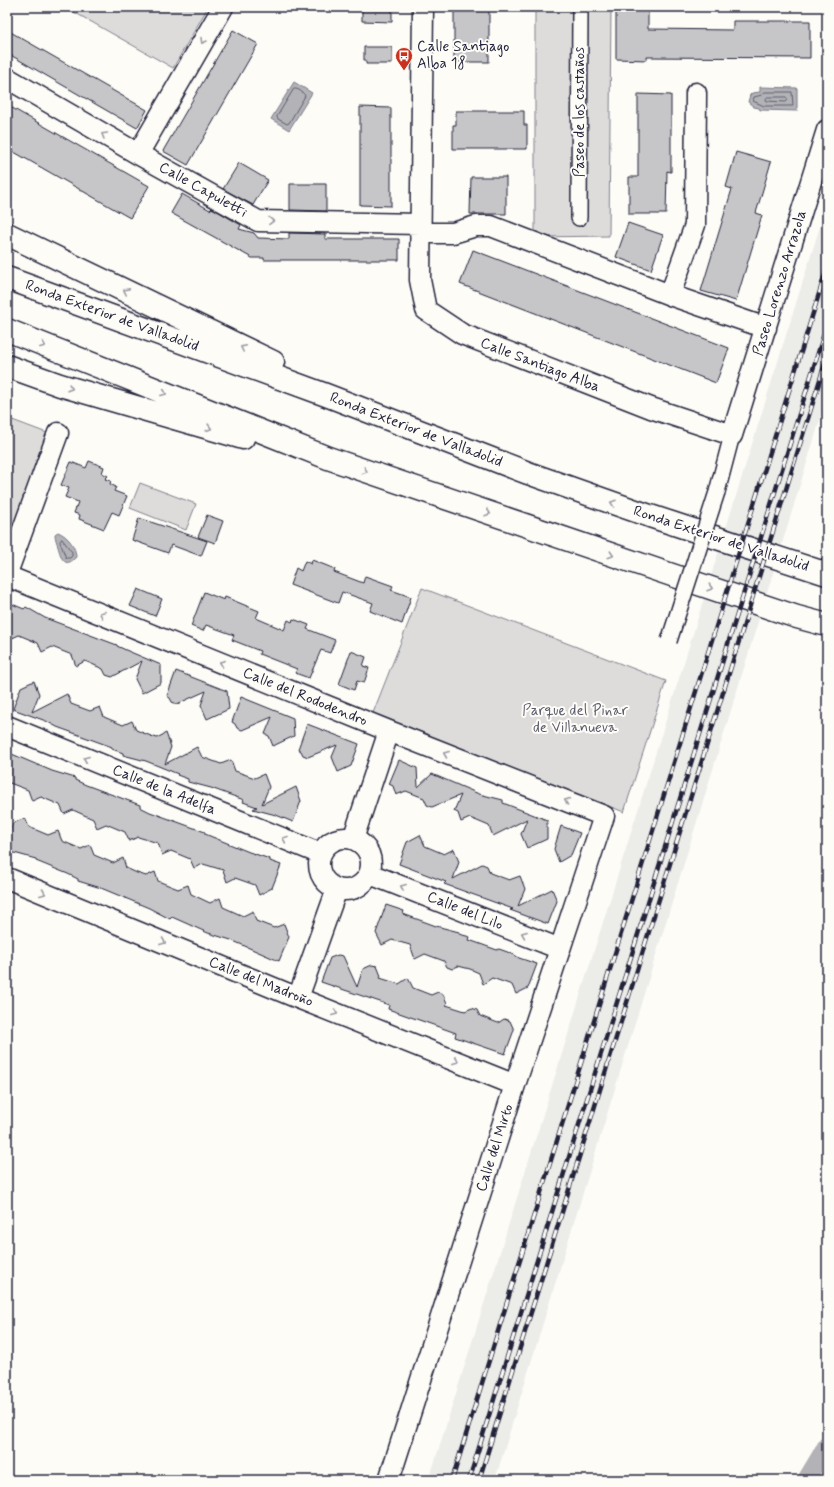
<svg xmlns="http://www.w3.org/2000/svg" width="834" height="1487" font-family="Mynerve,sans-serif">
	<rect width="100%" height="100%" fill="#fdfcf7"/>
	<filter id="ink" filterUnits="userSpaceOnUse"><feTurbulence type="fractalNoise" baseFrequency=".025" numOctaves="2"/><feDisplacementMap in="SourceGraphic" scale="8" xChannelSelector="R" yChannelSelector="G"/><feConvolveMatrix kernelMatrix="1 2 1 2 8 2 1 2 1" color-interpolation-filters="sRGB"/></filter>
	<g filter="url(#ink)">
		<path fill="#ecece9" d="M827,204V397L495,1480H429Z"/>
		<path fill="#dddcdb" stroke="#807f8b" d="M65,7H208L173,68Z
			M535,7H611L609,236L535,237Z
			M7,418L47,433L7,547Z
			M140,483L196,504L186,530L130,508Z
			M422,588L666,681L624,812L373,713Z"/>
		<path fill="#b2b2b7" stroke="#787885" d="M294,82L312,93L289,130L271,119Z
			M760,87L797,88V111L760,110L759,108L754,107L748,102L750,95L752,93L760,92Z
			M58,532C68,536 76,547 76,557C64,570 61,557 58,547C57,542 55,539 55,534Z"/>
		<g fill="none" stroke-linecap="round" stroke-linejoin="round">
			<path stroke="#5c5c6d" stroke-width="1" d="M294,89C298,88 304,93 305,96L289,123L287,124L278,119L277,117Z
				M765,92H792L793,106H764L753,101L754,97L762,95Z
				M768,97H786L788,100L786,102L767,101L766,99Z
				M62,539L72,552V556L70,558H66L60,542Z"/>
			<path stroke="#b2b2b7" stroke-width="18" d="M806,1480L827,1445"/>
		</g>
		<path fill="#c6c6c8" stroke="#22223b" d="M362,7H392V22L362,21Z
			M454,7H489V62H454Z
			M616,7H648V29L733,30V21H810V58L647,57V60L616,59Z
			M7,30L147,110L137,128L7,53Z
			M233,30L258,44L188,165L163,151Z
			M364,47H392V64H366V60H364Z
			M638,94L671,95V172L667,171L666,214H629V177H638Z
			M7,105L149,186L130,218L7,148Z
			M360,107L391,108V206L360,205Z
			M456,111H524V125H527V149H453V125H456Z
			M736,152L771,162L756,213L762,215L736,301L701,291L732,189L726,187Z
			M239,163L268,180L253,205L223,189Z
			M471,177H506V214H470Z
			M290,184H326V211L290,210Z
			M182,194L210,210L212,208L241,225L239,229L254,233L258,238L289,239V233L325,234V239H399V260H264V258H252L171,213Z
			M628,223L663,235L651,270L616,257Z
			M473,250L729,348L716,383L460,284Z
			M89,461L104,467L102,473L108,476L105,479L111,481L110,484L116,487L114,491L127,496L119,515L112,512L104,529L79,519L80,515L74,513L78,502L65,497L69,488L61,485L71,462L86,468Z
			M207,515L223,521L215,543L198,537Z
			M139,518L207,541L201,556L171,545L168,553L132,540Z
			M312,560L335,569L334,572L363,583L365,576L393,586L391,590L411,597L402,624L370,611L373,603L342,592L338,603L290,585L296,568L301,571L305,561L311,564Z
			M138,589L162,599L155,616L130,606Z
			M204,592L224,600L225,597L259,611L256,618L284,630L288,620L292,622L293,619L309,625L307,629L335,640L330,653L321,650L309,678L295,673L297,669L259,654L260,651L232,640L234,635L206,625L203,631L191,626Z
			M12,604L24,609L26,607L45,618L117,645V646L128,651L161,665V683L142,693L135,679L142,661L112,677L106,675L103,669L85,661L76,666L72,655L52,647L42,652L38,643L31,640L19,635L10,639L7,631V617Z
			M351,651L366,657L363,666L369,668L364,683L357,681L354,690L339,684Z
			M176,671L227,691L229,709L207,719L201,705L206,691L177,704L172,702L170,698L167,696Z
			M34,681L39,694L32,712L67,694L71,704L90,711L100,707L104,717L123,725L132,721L136,730L151,736L157,738L166,733L171,747L165,764L197,747L202,757L221,764L231,760L235,771L255,778L264,774L269,787L262,804L296,787L301,801L293,822L276,815L253,809L257,807L243,802L244,800L211,788L188,782V779L177,775L178,774L146,761L123,755V753L112,749V747L57,727L46,721L13,709L21,687Z
			M241,697L293,718L294,736L273,746L269,736L265,734L272,717L242,730L237,728L235,724L232,722Z
			M307,724L359,744L351,766L338,772L332,757L337,745L308,757L303,755L301,751L298,749Z
			M7,752L52,771L75,778V780L86,785L140,805V807L150,812L205,832V834L249,852L270,859V861L281,865L272,888L259,895L255,885L235,878L227,882L223,870L203,864L194,868L190,859L171,851L162,855L158,843L138,837L129,841L125,832L106,824L97,828L93,819L73,810L64,814L60,805L41,797L32,801L28,790L7,782Z
			M399,760L417,768L418,787L432,774L479,794L503,800V803L547,820V839L527,848L521,834L527,819L493,836L489,826L470,818L461,822L458,813L454,811L461,795L432,807L427,805L424,798L406,791L396,795L393,786L389,784Z
			M25,818L29,827L48,835L58,831L62,841L81,849L90,845L94,855L113,863L123,858L126,868L137,873L146,876L155,872L158,881L178,889L188,885L191,894L210,903L220,898L223,907L243,916L253,911L256,921L274,928L284,924L289,937L279,961L231,940L208,933L172,917L170,919L149,908L101,888L78,881V879L68,874L36,861V859L14,853L7,849V837L13,823Z
			M561,826L580,833L571,855L559,862L554,849Z
			M420,835L425,846L444,854L454,849L459,862L453,879L482,864L487,866L490,873L509,880L520,876L525,889L518,906L552,889L557,901L548,924L510,910L513,909L444,884L446,882L399,864L407,842Z
			M386,905L404,911L403,914L436,926L459,932V934L470,937L469,940L497,950L499,949L513,954L519,958L537,964L528,988L516,994L512,985L492,978L483,984L479,973L470,969L458,966L452,969L447,967L444,961L425,954L415,959L410,945L392,940L382,945L376,933Z
			M338,955L343,956L357,987L363,969L372,965L377,966L381,976L380,978L399,984L408,978L413,988L431,995L438,992L443,994L447,1003L446,1005L465,1011L472,1008L477,1010L480,1016L498,1023L504,1019L510,1021L514,1030L505,1054L455,1037L456,1033L388,1009L389,1005L321,982L330,958Z"/>
		<g fill="none" stroke-linecap="round" stroke-linejoin="round">
			<defs>
				<path id="pedestrian" d="M579,218L580,7
					M717,492L732,435"/>
				<path id="minor" d="M423,7L420,280L426,310L462,334L651,408L732,435L827,130
					M7,78L138,154L258,221L420,224
					M138,154L223,7
					M420,233H453L476,226H491L670,295L766,328
					M670,295L695,225L696,93
					M7,573L58,433
					M7,576L389,731L604,816L515,1085L389,1480
					M7,726L321,854
					M319 864a26 26 0 1 1 52 0a26 26 0 1 1-52 0Z
					M353,839L389,731
					M370,874L560,949
					M7,878L298,998L515,1085
					M298,998L337,889"/>
				<path id="motorway" d="M7,234L273,362
					M7,278L326,395L528,473L650,516L827,574
					M7,330L328,458L660,571L797,617L827,625
					M7,366L60,385L243,438"/>
			</defs>
			<use href="#pedestrian" stroke="#22223b" stroke-width="18"/>
			<use href="#minor" stroke="#22223b" stroke-width="23"/>
			<use href="#motorway" stroke="#22223b" stroke-width="25"/>
			<use href="#pedestrian" stroke="#fdfcf7" stroke-width="15"/>
			<use href="#minor" stroke="#fdfcf7" stroke-width="20"/>
			<use href="#motorway" stroke="#fdfcf7" stroke-width="22"/>
			<defs>
				<path id="rail" d="M452,1480L827,268
					M469,1480L827,324
					M479,1480L827,357"/>
			</defs>
			<use href="#rail" stroke="#22223b" stroke-width="4.5"/>
			<use href="#rail" stroke="#fdfcf7" stroke-width="3" stroke-dasharray="9" stroke-linecap="butt"/>
			<defs>
				<path id="pedestrian-bridge" d="M669,641L717,492"/>
			</defs>
			<use href="#pedestrian-bridge" stroke="#22223b" stroke-width="18" stroke-linecap="butt"/>
			<use href="#pedestrian-bridge" stroke="#fdfcf7" stroke-width="15"/>
		</g>
		<defs><path id="oneway-chevron" d="M-2-3.5L2.5 0L-2 3.5" fill="none" stroke-width="1.6" stroke-linecap="round" stroke-linejoin="round"/></defs>
		<g stroke="#9a9aa2">
			<use href="#oneway-chevron" transform="translate(203 41) rotate(120)"/>
			<use href="#oneway-chevron" transform="translate(104 135) rotate(-150)"/>
			<use href="#oneway-chevron" transform="translate(271 221) rotate(1)"/>
			<use href="#oneway-chevron" transform="translate(126 291) rotate(-154)"/>
			<use href="#oneway-chevron" transform="translate(43 345) rotate(22)"/>
			<use href="#oneway-chevron" transform="translate(243 348) rotate(-154)"/>
			<use href="#oneway-chevron" transform="translate(70 388) rotate(16)"/>
			<use href="#oneway-chevron" transform="translate(164 393) rotate(22)"/>
			<use href="#oneway-chevron" transform="translate(209 428) rotate(16)"/>
			<use href="#oneway-chevron" transform="translate(365 471) rotate(19)"/>
			<use href="#oneway-chevron" transform="translate(613 503) rotate(-161)"/>
			<use href="#oneway-chevron" transform="translate(488 513) rotate(19)"/>
			<use href="#oneway-chevron" transform="translate(611 555) rotate(18)"/>
			<use href="#oneway-chevron" transform="translate(710 588) rotate(18)"/>
			<use href="#oneway-chevron" transform="translate(102 614) rotate(-158)"/>
			<use href="#oneway-chevron" transform="translate(222 663) rotate(-158)"/>
			<use href="#oneway-chevron" transform="translate(446 754) rotate(-158)"/>
			<use href="#oneway-chevron" transform="translate(86 759) rotate(-158)"/>
			<use href="#oneway-chevron" transform="translate(567 801) rotate(-158)"/>
			<use href="#oneway-chevron" transform="translate(285 839) rotate(-158)"/>
			<use href="#oneway-chevron" transform="translate(403 887) rotate(-158)"/>
			<use href="#oneway-chevron" transform="translate(43 893) rotate(22)"/>
			<use href="#oneway-chevron" transform="translate(524 934) rotate(-158)"/>
			<use href="#oneway-chevron" transform="translate(163 942) rotate(22)"/>
			<use href="#oneway-chevron" transform="translate(335 1013) rotate(22)"/>
			<use href="#oneway-chevron" transform="translate(456 1061) rotate(22)"/>
		</g>
	</g>
	<defs>
		<symbol id="bus-pin" viewBox="-11 -11 22 30"><path d="M0 17L-7.5 6A9.5 9.5 0 1 1 7.5 6Z" fill="#c8321e" stroke="#fdfcf7"/><path d="M-5-6H5V4H4V6H2V4H-2V6H-4V4H-5ZM-3.5-4V0h7V-4ZM-3.5 1.2v1.5H-2V1.2ZM2 1.2v1.5H3.5V1.2Z" fill="#fff"/></symbol>
	</defs>
	<g fill-rule="evenodd">
		<use href="#bus-pin" x="394" y="46" width="20" height="27"/>
	</g>
	<g text-anchor="middle" dominant-baseline="central" stroke-width="4" stroke-linejoin="round" paint-order="stroke">
		<g font-size="15" fill="#22223b" stroke="#fdfcf7" text-anchor="start">
			<text x="417" y="47">Calle Santiago<tspan x="417" dy="17">Alba 18</tspan></text>
		</g>
		<g font-size="15" fill="#22223b" stroke="#fdfcf7">
			<text transform="translate(580 112) rotate(-90)">Paseo de los castaños</text>
			<text transform="translate(203 190) rotate(29)">Calle Capuletti</text>
			<text transform="translate(780 283) rotate(-73)">Paseo Lorenzo Arrazola</text>
			<text transform="translate(112 316) rotate(20)">Ronda Exterior de Valladolid</text>
			<text transform="translate(540 365) rotate(21)">Calle Santiago Alba</text>
			<text transform="translate(416 430) rotate(21)">Ronda Exterior de Valladolid</text>
			<text transform="translate(721 539) rotate(18)">Ronda Exterior de Valladolid</text>
			<text transform="translate(305 697) rotate(22)">Calle del Rododendro</text>
			<text transform="translate(164 790) rotate(22)">Calle de la Adelfa</text>
			<text transform="translate(465 911) rotate(22)">Calle del Lilo</text>
			<text transform="translate(261 982) rotate(22)">Calle del Madroño</text>
			<text transform="translate(495 1148) rotate(-72)">Calle del Mirto</text>
		</g>
		<g font-size="15" fill="#5a5a6b" stroke="#fdfcf7">
			<text x="575" y="711">Parque del Pinar<tspan x="575" dy="17">de Villanueva</tspan></text>
		</g>
	</g>
	<rect width="834" height="1487" fill="none" stroke="#fdfcf7" stroke-width="24"/>
	<rect x="12" y="12" width="810" height="1463" fill="none" stroke="#22223b" stroke-width="1.5" filter="url(#ink)"/>
</svg>
